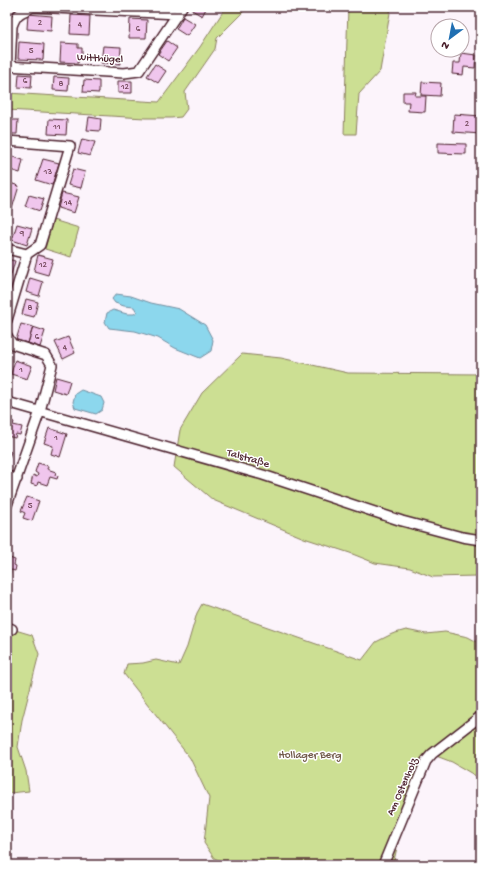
<svg xmlns="http://www.w3.org/2000/svg" width="488" height="872" font-family="'Gochi Hand',sans-serif">
	<rect width="100%" height="100%" fill="#fcf4fb"/>
	<filter id="ink" filterUnits="userSpaceOnUse"><feTurbulence type="fractalNoise" baseFrequency=".025" numOctaves="2"/><feDisplacementMap in="SourceGraphic" scale="8" xChannelSelector="R" yChannelSelector="G"/><feConvolveMatrix kernelMatrix="1 2 1 2 8 2 1 2 1" color-interpolation-filters="sRGB"/></filter>
	<g filter="url(#ink)">
		<path fill="#ccdf93" stroke="#8b7f5f" d="M226,7H245V10L217,38L215,49L185,92L187,109L181,117L171,118H145L7,110V93L159,102L200,47Z
			M348,7H391L380,71L359,94L356,134H344Z
			M53,220L79,228L71,257L45,249Z
			M242,354L281,358L348,373L481,374V577L476,576L433,577L410,568L375,563L350,553L304,538L213,500L174,467L180,430L202,393Z
			M202,604L362,660L376,642L392,634L406,630L426,634L445,632L468,637L481,644V779L452,762L431,754L397,830L398,843L393,865H231L214,858L204,843L209,798L190,758L124,674L127,664L143,663L156,660L179,665L187,647L197,613Z
			M12,629L32,635L39,654L22,720L18,747L26,771L29,791L10,793H7V635Z"/>
		<path fill="#8cd7ed" stroke="#728d9f" d="M116,294L131,296L151,303L179,309L205,325L213,340L211,351L200,358L175,348L158,338L135,331L109,328L105,322L107,313L113,310L127,314H134L137,312L134,307L124,306L115,303L112,299Z
			M81,390L101,397L104,403L102,410L96,414L75,408L73,402L75,394Z"/>
		<path fill="#f0c6ed" stroke="#4a1f2b" d="M194,7H207L202,16L192,10Z
			M28,14L52,16L51,31L27,29Z
			M71,15L90,16L89,35L70,34Z
			M183,17L195,24L187,36L176,29Z
			M130,19L147,20L146,38H129Z
			M167,41L177,48L168,61L158,54Z
			M19,42L44,44L43,60L18,59Z
			M61,43L78,44V48H82V58H79L78,63L60,62Z
			M103,46L121,47L120,64L101,63Z
			M461,53L476,55L475,68L464,67L463,75L452,74L453,63H460Z
			M155,64L166,71L158,83L147,76Z
			M19,74L32,75L31,88L18,87Z
			M54,77L69,78L68,91L53,90Z
			M84,80L99,81V93L83,92Z
			M118,81H132V93H118Z
			M422,82L441,83L440,96L421,95Z
			M403,92H416L415,96H426L425,112L408,111L409,102H403Z
			M454,114L481,116V134L453,132Z
			M89,117L101,119L100,131L87,130Z
			M49,119L67,120L66,135L48,134Z
			M7,120H18L17,134H7Z
			M82,139L95,142L90,156L78,153Z
			M438,143L466,144V154L438,153Z
			M7,155L23,160L20,173L7,169Z
			M43,159L59,163L52,185L36,180Z
			M73,169L85,172L81,188L68,185Z
			M7,182L19,186L12,209L7,208Z
			M62,193L79,197L74,213L58,208Z
			M29,195L44,199L40,211L25,206Z
			M17,224L32,228L27,245L12,240Z
			M38,255L53,259L48,275L34,271Z
			M7,259L15,261L10,278L7,277Z
			M30,278L43,282L39,296L26,292Z
			M26,299L38,302L34,317L22,314Z
			M21,324L33,327L28,343L16,340Z
			M33,327L45,331L40,347L28,343Z
			M68,337L75,353L63,359L55,342Z
			M15,360L32,366L27,379L11,374Z
			M56,377L70,381L66,394L53,390Z
			M7,420L14,422L13,425L22,427L20,435L16,434L15,438L7,436Z
			M49,428L67,434L60,457L51,454L53,446L44,443Z
			M7,450L11,452L7,463Z
			M38,463L48,466L47,469L56,472L55,475L58,476L57,479L50,477L47,485L38,482L37,486L31,484L33,475L37,477L38,474L35,472Z
			M27,497L39,501L32,521L23,518L25,513L21,511Z
			M7,557L15,560L14,565L16,566L15,571L11,570L7,583Z"/>
		<g fill="none" stroke-linecap="round" stroke-linejoin="round">
			<defs>
				<path id="street" d="M33,7L178,14
					M7,66L124,73L139,71L182,7
					M10,66L12,26C17,12 21,13 33,7
					M7,141L70,146L40,245L27,254L7,320
					M7,249L27,254
					M7,336L12,344L46,355L52,365L40,411L7,505
					M7,402L263,475L402,521L462,537L481,540
					M7,476L17,479
					M7,627L12,629
					M383,865L426,761L432,754L481,716"/>
			</defs>
			<use href="#street" stroke="#4a1f2b" stroke-width="12"/>
			<use href="#street" stroke="#fff" stroke-width="9"/>
		</g>
	</g>
	<g text-anchor="middle" dominant-baseline="central" stroke-width="3" stroke-linejoin="round" paint-order="stroke">
		<g font-size="9" fill="#74495c">
			<text x="40" y="23">2</text>
			<text x="80" y="25">4</text>
			<text x="138" y="29">6</text>
			<text x="31" y="51">5</text>
			<text x="25" y="81">6</text>
			<text x="61" y="84">8</text>
			<text x="125" y="87">12</text>
			<text x="467" y="124">2</text>
			<text x="57" y="127">11</text>
			<text x="48" y="172">13</text>
			<text x="68" y="203">14</text>
			<text x="22" y="234">9</text>
			<text x="43" y="265">12</text>
			<text x="30" y="308">8</text>
			<text x="37" y="337">6</text>
			<text x="65" y="348">4</text>
			<text x="21" y="370">1</text>
			<text x="56" y="438">1</text>
			<text x="30" y="506">5</text>
		</g>
		<g font-size="11" fill="#4a1f2b" stroke="#fff">
			<text transform="translate(100 59) rotate(3)">Witthügel</text>
			<text transform="translate(248 459) rotate(16)">Talstraße</text>
			<text transform="translate(403 787) rotate(-66)">Am Ostenholz</text>
		</g>
		<g font-size="11" fill="#71594a" stroke="#fff">
			<text x="310" y="756">Hollager Berg</text>
		</g>
	</g>
	<rect width="488" height="872" fill="none" stroke="#fff" stroke-width="24"/>
	<rect x="12" y="12" width="464" height="848" fill="none" stroke="#4a1f2b" stroke-width="1.5" filter="url(#ink)"/>
	<g transform="translate(450 38) rotate(212)"><circle r="19" fill="#ffffff" stroke="#b7a5aa"/>
	<path d="M0-3L7 15L0 10L-7 15Z" fill="#1f6fb2"/>
	<text y="-6" font-size="11" font-weight="bold" text-anchor="middle" fill="#4a1f2b">N</text>
	</g>
</svg>
